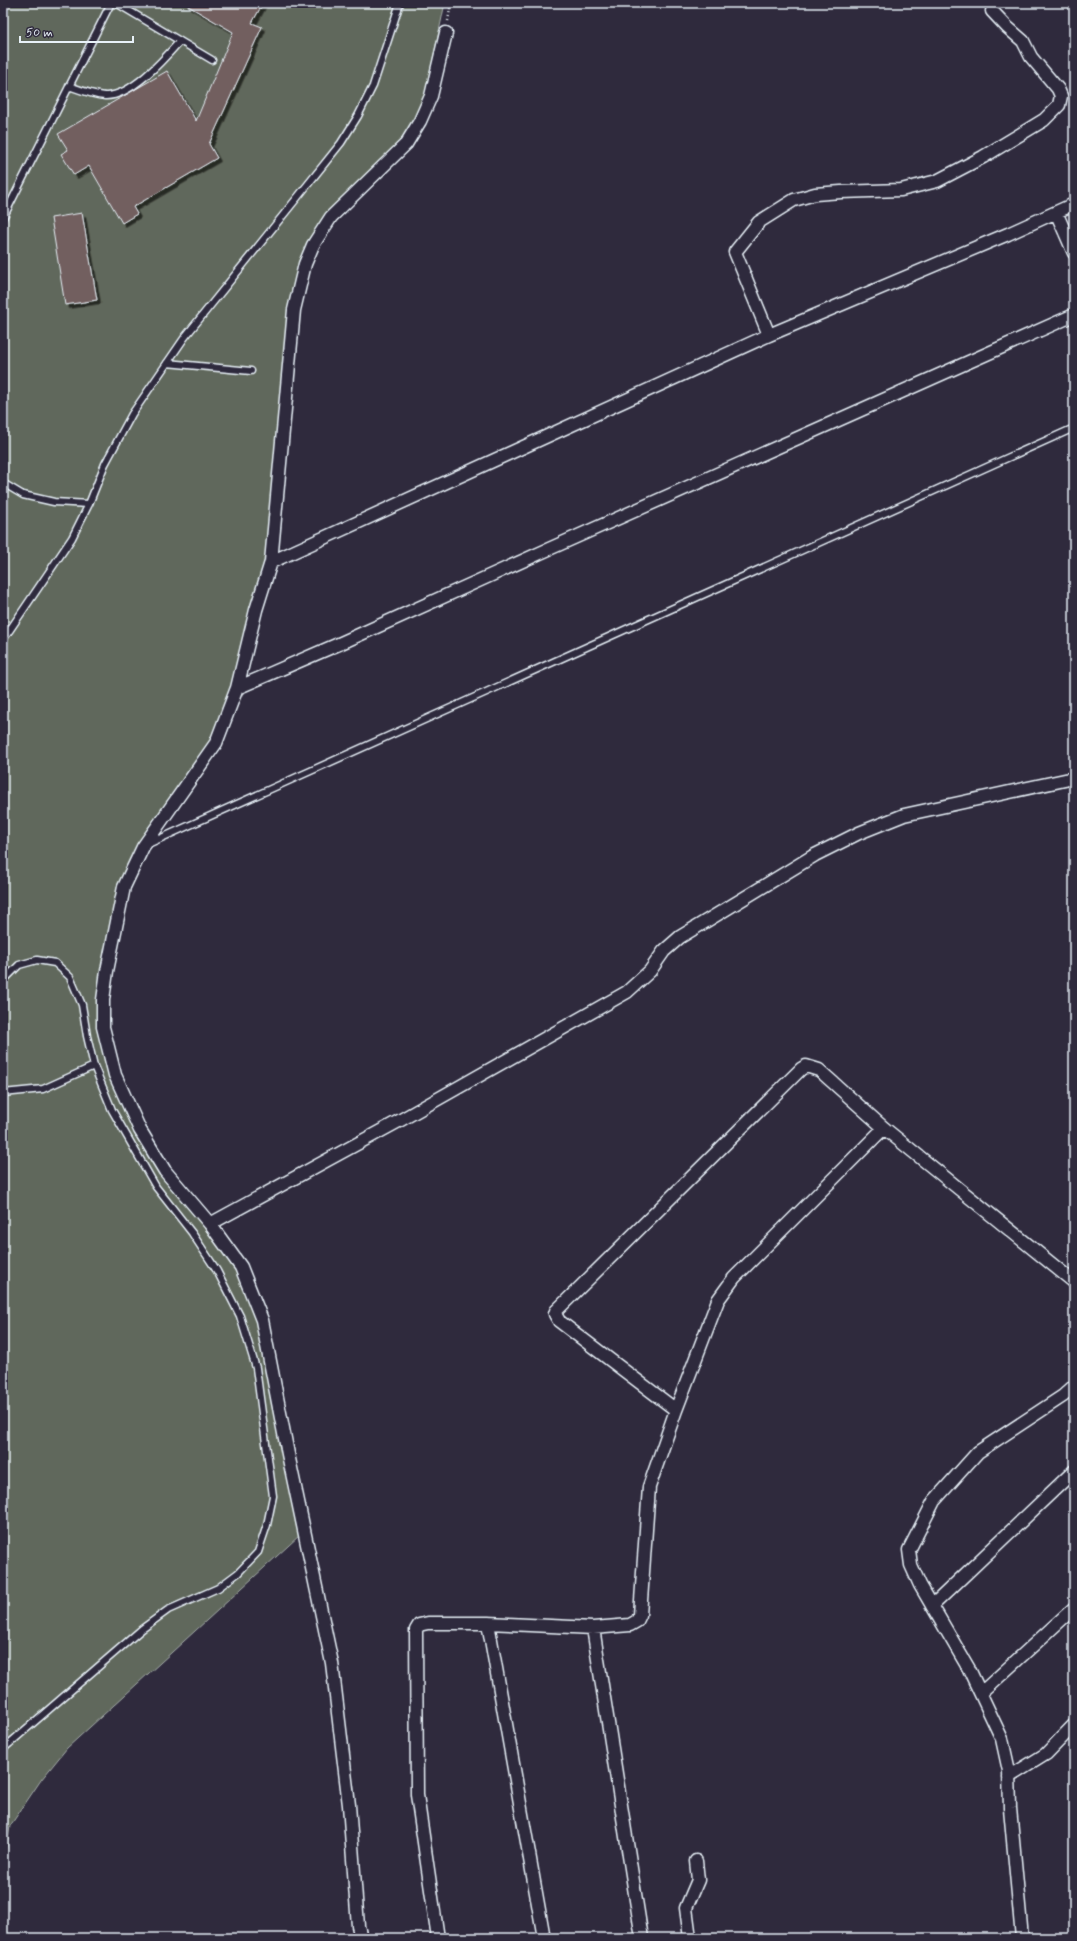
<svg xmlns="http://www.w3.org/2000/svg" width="1077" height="1941" font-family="Mynerve,sans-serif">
	<defs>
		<filter id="shadow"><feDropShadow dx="3.5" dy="3.5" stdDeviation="0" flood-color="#0009"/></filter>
	</defs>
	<rect width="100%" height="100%" fill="#2f2a3d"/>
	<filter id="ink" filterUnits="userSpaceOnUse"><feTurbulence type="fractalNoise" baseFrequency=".025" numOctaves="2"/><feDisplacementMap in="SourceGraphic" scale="8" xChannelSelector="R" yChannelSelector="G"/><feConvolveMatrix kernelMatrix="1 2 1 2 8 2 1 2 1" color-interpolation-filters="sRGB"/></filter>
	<g filter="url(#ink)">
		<path fill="#61685b" stroke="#a4acaa" d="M3,3H445L426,92L415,120L402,140L327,214L308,242L267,561L251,608L231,687L212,740L138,844L101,971L110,1077L206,1226L236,1269L257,1321L300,1535L67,1748L41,1780L10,1826L3,1875Z"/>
		<path fill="#725e5f" stroke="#e8f1f8" filter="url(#shadow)" d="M183,3H263L252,23L262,27L209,144L217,158L133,207L137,214L122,223L89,166L74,175L61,154L68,150L58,134L167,71L196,121L233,32Z
			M82,213L97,300L65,305L51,218Z"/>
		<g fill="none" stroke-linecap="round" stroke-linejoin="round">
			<defs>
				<path id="lane" d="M116,3L212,60
					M69,86C80,90 93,95 105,96C131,97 164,59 180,41
					M3,218L111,3
					M167,363L251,371
					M3,483L23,495L54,502L89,504
					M3,640L72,538L89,504L105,464L132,414L185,337L297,198L341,143L358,116L373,86L400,3
					M148,844L1074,428
					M3,984L4,980L19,965L37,960L55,963L70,977L82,1005L87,1036L94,1066L112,1110L156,1187L192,1233L217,1271L240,1316L256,1368L273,1496L267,1525L258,1552L238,1573L218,1588L168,1610L142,1629L3,1749
					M3,1093L43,1089L94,1066"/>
				<path id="street" d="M1056,212L1074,253
					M769,335L735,252L759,222L794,200L815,194L841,192L901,190L937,181L983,157L1044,120L1059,105L1061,96L1058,89L1031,57L1023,41L1007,27L992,11
					M271,562L769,335L1008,234L1074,204
					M237,688L341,643L549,549L1074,315
					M210,1224L399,1121L627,992L650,971L664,951L680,937L815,855L859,833L904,815L1074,778
					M676,1410L559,1321L555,1314L556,1311L801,1069L806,1066L819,1070L884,1128L1074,1282
					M932,1606L1074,1471
					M488,1623L544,1938
					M593,1628L642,1938
					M981,1693L1074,1608
					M1009,1777L1046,1754L1074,1725
					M361,1938L358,1926L349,1805L332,1663L288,1454L262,1320L241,1267L210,1224L165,1171L140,1130L115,1075L103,1027V1000L107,971L124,887L143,847L216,743L237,688L256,610L271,562L294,310L305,264L313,245L331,217L406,144L420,121L431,96L446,33
					M438,1938L417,1795L416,1630L419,1625L428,1623H488L593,1628L630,1625L637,1621L640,1615L649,1487L676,1410L718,1300L734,1278L884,1128
					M690,1938L686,1908L698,1880L696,1861
					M1022,1938L1010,1808L1009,1771L1002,1739L969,1669L920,1585L911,1565L909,1550L934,1501L978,1452L1063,1396L1074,1386"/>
			</defs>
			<use href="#lane" stroke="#e8f1f8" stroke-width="9"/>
			<use href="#street" stroke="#e8f1f8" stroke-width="15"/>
			<path stroke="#e8f1f8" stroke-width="2.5" stroke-dasharray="1 3" stroke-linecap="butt" d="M448,21L451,3"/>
			<use href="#lane" stroke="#2f2a3d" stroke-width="6"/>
			<use href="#street" stroke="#2f2a3d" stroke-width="12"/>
		</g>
	</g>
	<rect width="1077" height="1941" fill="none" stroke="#2f2a3d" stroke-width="16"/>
	<rect x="8" y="8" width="1061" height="1925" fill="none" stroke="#e8f1f8" stroke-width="1.5" filter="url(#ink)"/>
	<path d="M20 36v6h113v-6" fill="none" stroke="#e8f1f8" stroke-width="2"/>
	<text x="26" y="36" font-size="12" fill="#e8f1f8" stroke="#2f2a3d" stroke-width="3" paint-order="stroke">50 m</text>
</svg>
